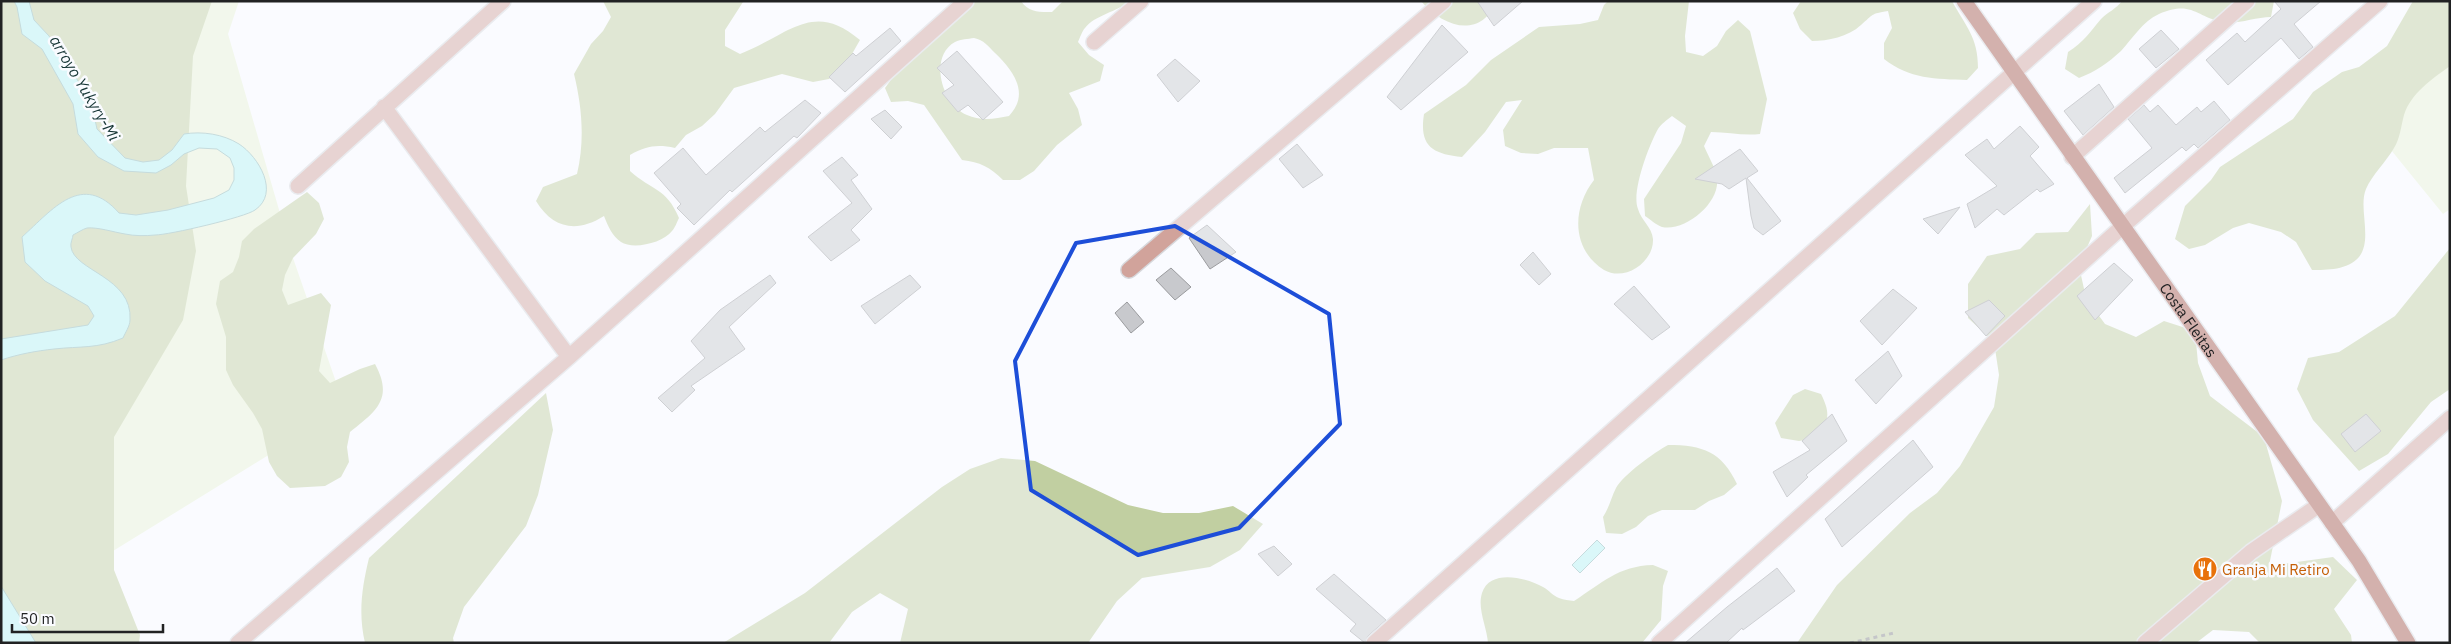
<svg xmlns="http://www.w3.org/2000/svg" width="2451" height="644" font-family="'IBM Plex Sans',sans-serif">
	<rect width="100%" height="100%" fill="#fafbff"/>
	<path fill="#e9f2d4" d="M1,1H239L228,34L293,258L345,408L87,567L1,643Z
		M2450,41V209L2443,214L2361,113Z"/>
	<path fill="#c1cfa1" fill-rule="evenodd" d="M1,1H212L193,56L186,186L196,251L183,320L114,437V570L140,635L139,643H1Z
		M603,1H746L743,2L725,30V46L740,54C790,34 813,0 860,40L844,68L829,79L813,82L782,74L734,88L715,114L702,126L686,135L675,148C657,144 646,146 630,155V171C652,191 666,187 679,218C677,222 675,228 672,231C663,243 633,250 621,242C612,236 608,226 604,216C577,233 553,229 536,201L543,187L577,174C585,140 582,107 574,74L591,44L603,31L611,17Z
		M963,1H1021C1029,13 1040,12 1052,12L1063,1H1130C1117,12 1095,15 1085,28C1082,31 1080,38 1078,42L1089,55L1104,65L1100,81L1069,93L1078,109L1082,125L1057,145L1034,171L1020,180H1003C990,167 980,162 962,160L924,105L908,101L891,102L885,88L935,19ZM974,38C984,40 988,46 995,53C1014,71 1030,94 1009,116C995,119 980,121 967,115C942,105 928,57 955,42C961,39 968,39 974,38Z
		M1421,1H1497C1480,40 1443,27 1421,1Z
		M1608,1H1689L1685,36L1686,52L1703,56L1717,46L1726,31L1738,20L1750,31L1767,99L1760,134C1743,136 1728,132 1711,132L1704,146C1708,156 1716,168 1717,179C1720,203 1685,232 1662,227C1656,225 1650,219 1645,216L1644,199L1681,143L1686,126L1672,116C1667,120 1661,124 1658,129C1649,145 1631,192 1638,209C1641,220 1652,227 1653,239C1654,262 1625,282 1604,270C1571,249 1572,208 1594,180L1588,148H1554L1538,154L1521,153L1505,146L1503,130L1522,100L1506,102L1485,132L1462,157C1432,154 1419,146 1424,114L1466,85L1491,60L1539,27L1580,24L1598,20L1604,5Z
		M1801,1H1952C1966,27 1978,37 1978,68L1967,80C1936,79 1909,79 1884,59V43L1892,28L1888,11C1870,14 1874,14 1861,25C1848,37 1828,41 1812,41L1800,29L1793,13Z
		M2122,1H2274L2271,17C2255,17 2237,25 2222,22C2196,17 2192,0 2159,14C2142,22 2133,38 2121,51C2108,63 2095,72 2079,78L2065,69L2068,52C2084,42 2089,33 2101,19C2108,12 2116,9 2122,1Z
		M2413,1H2450V66C2432,79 2411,93 2404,115C2401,126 2400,139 2394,148C2386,162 2372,175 2366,189C2358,208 2373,239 2359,257C2348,270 2327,270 2312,270L2296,242L2281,232L2249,223L2233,228L2205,245L2189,249L2175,239L2185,206L2211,180L2220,167L2293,119L2313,92L2342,72L2359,67L2387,46Z
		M307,192L319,203L324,219L316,234L293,258L285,275L282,290L288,305L321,293L331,305L319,371L330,383L360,369L375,364C394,399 376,411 350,432L347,447L349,462L341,477L325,486L290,488L277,476L269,462L262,429L253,413L233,385L226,370V337L216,304L220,281L233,272L239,257L242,241L254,229Z
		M2090,204L2092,236L2079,266L2086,298L2105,324L2136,337L2164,321L2195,331L2198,363L2210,396L2264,437L2282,501L2269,566L2333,557L2357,580L2334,609L2351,635L2352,643H2260L2249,632L2213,630L2196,643H1797L1837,585L1910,513L1937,493L1960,466L1994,407L1999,375L1994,342L1968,318V284L1987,256L2020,249L2036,233L2068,232Z
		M2450,248V389L2431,402L2388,454L2359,471L2313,420L2297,389L2308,358L2339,352L2395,316Z
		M1805,389L1821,394C1831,414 1829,421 1816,438L1799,441L1781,438L1775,423L1793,395Z
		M546,393L553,430L538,495L526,526L464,607L453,638L454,643H365C358,613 362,587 369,558Z
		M1668,445C1703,445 1722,452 1737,484L1724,495L1709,501L1695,510H1662L1648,516L1636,527L1622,534L1606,533L1603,517C1609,508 1611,498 1616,488C1623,475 1655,452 1668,445Z
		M1001,458L1035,461L1128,505L1163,513H1199L1233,506L1263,524L1240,550L1210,567L1142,578L1117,601L1088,643H900L908,609L880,593L852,612L829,643H723L805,593L942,487L970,469Z
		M1653,565L1668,571L1663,586L1661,620L1642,643H1488C1487,627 1477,609 1482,593C1490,568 1527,578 1543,587C1549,590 1553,596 1559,598C1564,600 1569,600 1574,601C1602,583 1618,566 1653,565Z"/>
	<path fill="#b3f2f1" stroke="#87b4b3" d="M14,1H29L34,20L49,36L91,101L97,129L125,158L143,162L159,160L172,150L184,134C202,131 223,134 239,144C259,157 280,193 255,210C246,217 169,235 155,235C146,236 134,236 125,234C113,232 98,227 87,228C83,229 77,233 73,235C73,238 70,243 71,247C74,271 133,277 130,320C130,326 125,333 123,338C97,349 81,346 54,349C36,351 19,354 1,360V339L88,325L94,316L88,306L45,281L25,262L22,237C53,209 82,171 119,213L136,215L168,210L214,198L229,190L234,180V168L230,158L217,149L199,148L184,154L171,165L156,173L124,171L98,157L78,134L73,104L42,49L22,34L17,7Z
		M1597,540L1605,548L1580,573L1572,565Z
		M1,586L36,643H4L1,639Z"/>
	<path fill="#c8c9cd" stroke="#9a9b9e" d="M1477,1H1523L1494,26Z
		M2274,1H2321L2294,24L2313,47L2299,59L2281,38L2228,85L2206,60L2237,33L2245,42L2281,9Z
		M1442,25L1468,52L1401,110L1387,97Z
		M890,28L901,41L845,92L829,77L853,53L856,56Z
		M2161,30L2179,49L2156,68L2139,49Z
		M957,51L1003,102L983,120L968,105L958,112L942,93L954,85L937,68Z
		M1175,59L1200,81L1178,102L1157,75Z
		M2099,84L2114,107L2083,135L2064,111Z
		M805,100L821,113L797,138L794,136L732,192L730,190L694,225L677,208L681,204L654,173L683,148L706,175L760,127L765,132Z
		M2214,101L2230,120L2198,148L2194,144L2186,151L2182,147L2125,193L2114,178L2152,148L2128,119L2144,105L2150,112L2158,105L2176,125L2197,107L2201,112Z
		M885,110L902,127L891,139L871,119Z
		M2020,126L2039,147L2030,156L2054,184L2040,192L2037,189L2004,215L1997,209L1975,228L1967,204L1997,186L1965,155L1987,139L1994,149Z
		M1297,144L1323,175L1303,188L1279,159Z
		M1740,149L1758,171L1747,178L1781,221L1763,235L1754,228L1751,216L1746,178L1729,189L1722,184L1695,179Z
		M842,157L858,175L851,180L872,209L851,230L860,240L831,261L808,237L852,203L823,171Z
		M1960,207L1938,234L1923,219Z
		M1207,225L1236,252L1210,269L1189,238Z
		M1533,252L1551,274L1539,285L1520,265Z
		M2114,263L2133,280L2095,320L2077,296Z
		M1171,268L1191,287L1175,300L1156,280Z
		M770,275L776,283L729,327L745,349L691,386L695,390L672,412L658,398L705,358L691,341L720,310Z
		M910,275L921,287L875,324L861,306Z
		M1634,286L1670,327L1652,340L1614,304Z
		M1893,289L1917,308L1882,345L1860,321Z
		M1989,300L2005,316L1986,336L1965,312Z
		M1127,302L1144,322L1131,333L1115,313Z
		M1888,351L1902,376L1876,404L1855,380Z
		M1832,414L1847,441L1806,475L1808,477L1787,497L1773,472L1810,450L1802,441Z
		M2366,414L2381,431L2355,452L2341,434Z
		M1913,440L1933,467L1842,547L1825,519Z
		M1274,546L1292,564L1278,576L1258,554Z
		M1777,568L1795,591L1743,630L1742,628L1726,643H1685L1727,607Z
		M1334,574L1386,620L1368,636L1365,643L1350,631L1356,624L1316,589Z"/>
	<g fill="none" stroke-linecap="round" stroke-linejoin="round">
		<defs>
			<path id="minor" d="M1094,42L1141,1
				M384,107L569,357
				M2072,157L2247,1
				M298,186L503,1
				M1129,270L1444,1
				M2332,523L2450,418
				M238,643L569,357L966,1
				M1374,643L2094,1
				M1659,643L2123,226L2380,1
				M2145,643L2251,552L2319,505"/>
			<g id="major">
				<path id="s1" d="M1964,1L2359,561L2408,643"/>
			</g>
		</defs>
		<use href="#minor" stroke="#d7d8dc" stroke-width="18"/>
		<use href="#major" stroke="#d7d8dc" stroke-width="18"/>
		<path stroke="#858688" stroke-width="3" stroke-dasharray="4 4" stroke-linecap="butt" d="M1850,643L1894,633"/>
		<use href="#minor" stroke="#d1a39b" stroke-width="15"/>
		<use href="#major" stroke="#a5584b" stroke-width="15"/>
	</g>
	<path d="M0 0H2451V644H0ZM1175,226L1329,314L1340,424L1239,528L1138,555L1031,490L1015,361L1076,243Z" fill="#fafbff" fill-opacity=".55" fill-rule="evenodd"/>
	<path fill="none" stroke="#1d4ed8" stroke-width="4" stroke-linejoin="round" d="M1175,226L1329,314L1340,424L1239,528L1138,555L1031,490L1015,361L1076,243Z"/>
	<defs>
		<symbol id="restaurant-disc" viewBox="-11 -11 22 22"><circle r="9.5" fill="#e8710a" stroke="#fafbff"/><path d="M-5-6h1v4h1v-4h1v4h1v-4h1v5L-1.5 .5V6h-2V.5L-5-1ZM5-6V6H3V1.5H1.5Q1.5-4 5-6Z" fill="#fff"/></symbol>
	</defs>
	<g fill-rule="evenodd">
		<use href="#restaurant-disc" x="2191" y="555" width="28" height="28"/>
	</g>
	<g text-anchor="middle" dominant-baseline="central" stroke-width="5" stroke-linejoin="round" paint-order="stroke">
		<g font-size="15" fill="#212223" stroke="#fafbff">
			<text stroke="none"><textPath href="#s1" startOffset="390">Costa Fleitas</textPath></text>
		</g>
		<g font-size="15" fill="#c56008" stroke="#fafbff" text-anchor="start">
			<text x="2222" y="569">Granja Mi Retiro</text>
		</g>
		<g font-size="16" font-style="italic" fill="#163535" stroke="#fafbff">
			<text transform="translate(85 88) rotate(59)">arroyo Yukyry-Mi</text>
		</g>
	</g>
	<rect width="2451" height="644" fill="none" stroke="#212223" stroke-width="5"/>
	<path d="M12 624v8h151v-8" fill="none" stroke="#212223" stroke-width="2.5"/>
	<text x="20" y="624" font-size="15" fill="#212223" stroke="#fafbff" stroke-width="4" paint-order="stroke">50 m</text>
</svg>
